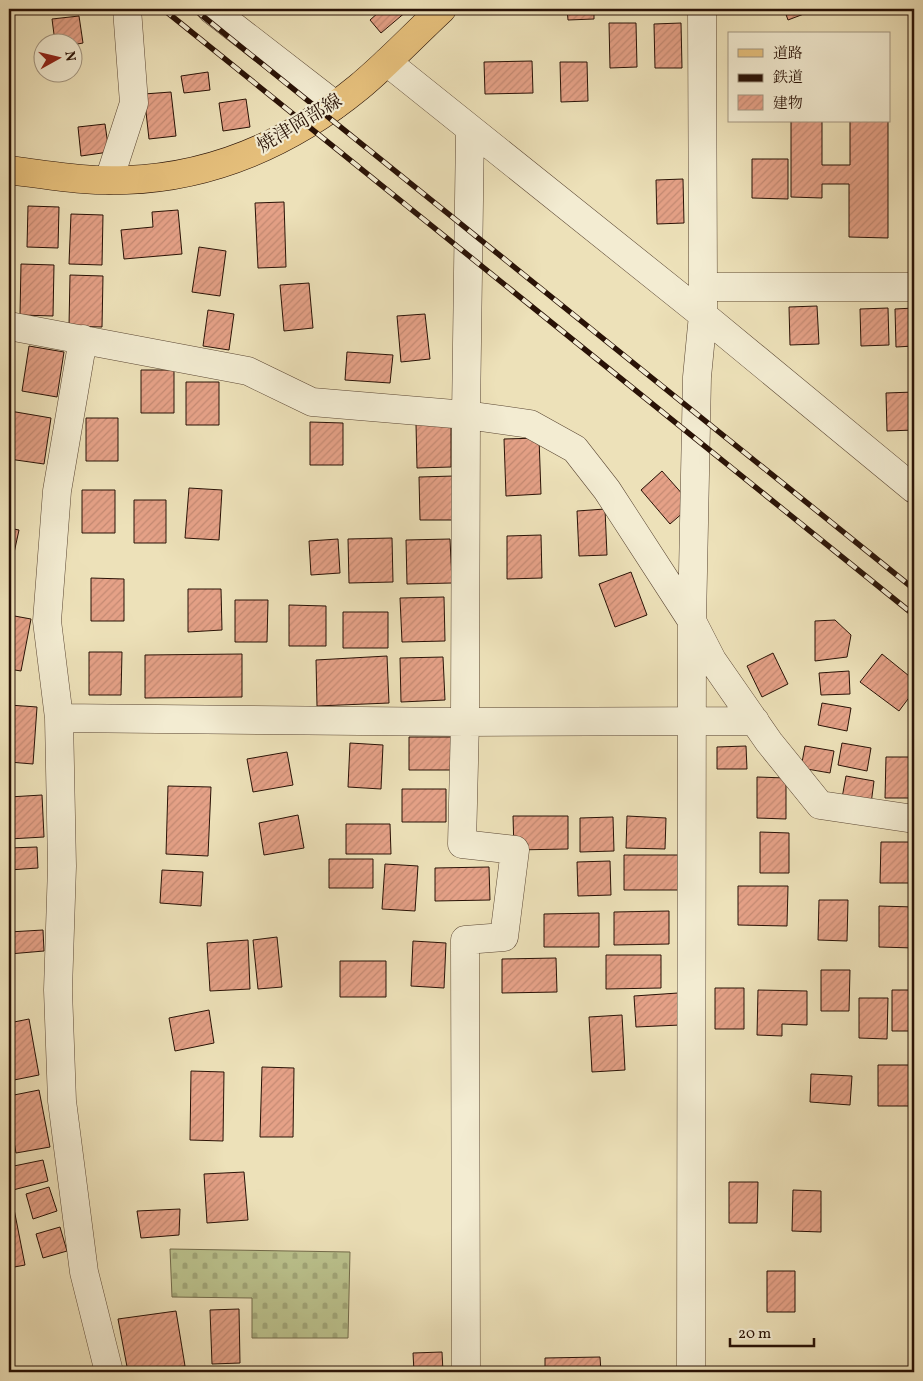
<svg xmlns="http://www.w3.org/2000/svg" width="923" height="1381" font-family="Vollkorn,'Noto Serif JP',serif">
	<defs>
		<pattern id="cemetery-stones" width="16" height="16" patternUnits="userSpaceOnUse" patternTransform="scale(1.25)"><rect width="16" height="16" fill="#bbc28d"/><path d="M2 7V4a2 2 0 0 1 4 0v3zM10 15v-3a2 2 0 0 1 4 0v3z" fill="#a1a678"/></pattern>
		<pattern id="building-hatch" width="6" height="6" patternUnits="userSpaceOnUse" patternTransform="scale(1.25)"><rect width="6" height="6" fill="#e5a187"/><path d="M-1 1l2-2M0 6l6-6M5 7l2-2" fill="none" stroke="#c48a73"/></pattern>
	</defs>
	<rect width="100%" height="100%" fill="#ede1b9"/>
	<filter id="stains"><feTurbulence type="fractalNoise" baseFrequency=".004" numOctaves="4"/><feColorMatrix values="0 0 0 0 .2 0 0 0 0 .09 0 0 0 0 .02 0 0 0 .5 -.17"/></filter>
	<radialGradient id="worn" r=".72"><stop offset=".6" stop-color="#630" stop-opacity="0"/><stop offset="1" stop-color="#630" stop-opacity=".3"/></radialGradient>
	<path fill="url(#cemetery-stones)" stroke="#726a4a" d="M170,1249L350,1252L348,1338H252V1298L172,1297Z"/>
	<path fill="url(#building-hatch)" stroke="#291206" d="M376,9H406L407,11L381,33L370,20L379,12Z
		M567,9H594V19L568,20Z
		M784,9H817L788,20Z
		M79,16L83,43L72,45V42H55L52,19Z
		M609,23H636L637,67L610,68Z
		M681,23L682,68H655L654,24Z
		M532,61L533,93L485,94L484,62Z
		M560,62H587L588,101L561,102Z
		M208,72L210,90L184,93L181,76Z
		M171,92L176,136L149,139L144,94Z
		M246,99L250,127L223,131L219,103Z
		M791,121H822V165H850V121H888V238L849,237V184H822V198L791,197Z
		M105,124L109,152L81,156L78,127Z
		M752,159H788V199L752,198Z
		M683,179L684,223L657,224L656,180Z
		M284,202L286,267L258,268L255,203Z
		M28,206L59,207L58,248L27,247Z
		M178,210L182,254L124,259L121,230L153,227L152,212Z
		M71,214L103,215L102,265L69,264Z
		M199,247L226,251L220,296L192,292Z
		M21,264L54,265L53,316L20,315Z
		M70,275L103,276L102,327L69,326Z
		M309,283L313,328L284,331L280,285Z
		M817,306L819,344L790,345L789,307Z
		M888,308L889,345L861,346L860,309Z
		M914,308V346L896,347L895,309Z
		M208,310L234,314L229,350L203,346Z
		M425,314L430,359L401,362L397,316Z
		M29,346L64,352L57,397L22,391Z
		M347,352L393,355L390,383L345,380Z
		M141,370H174V413H141Z
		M186,382H219V425H186Z
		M914,392V430L887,431L886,393Z
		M10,411L51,418L44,464L9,459Z
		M86,418H118V461H86Z
		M310,422L343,423V465H310Z
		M416,424H451V467L417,468Z
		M539,438L541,494L506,496L504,439Z
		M662,471L692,505L670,524L641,490Z
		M454,476V520H420L419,477Z
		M189,488L222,490L219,540L185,538Z
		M82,490H115V533H82Z
		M134,500H166V543H134Z
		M605,509L607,555L579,556L577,511Z
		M9,528L19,530L9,576Z
		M541,535L542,578L507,579V536Z
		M392,538L393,582L349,583L348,539Z
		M338,539L340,573L311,575L309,541Z
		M450,539L452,583L407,584L406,540Z
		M631,572L647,615L615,627L599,584Z
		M91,578L124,579V621H91Z
		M188,589H221L222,630L188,632Z
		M444,597L445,641L402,642L400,598Z
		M235,600H268L267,642H235Z
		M289,605L326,606V646H289Z
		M343,612H388V648H343Z
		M9,615L31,619L21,671L9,669Z
		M835,620L851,635L847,657L815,661V621Z
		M89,652H122L121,695H89Z
		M773,653L788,684L762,697L747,666Z
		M242,654V697L145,698V655Z
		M882,654L914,680V691L899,711L860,682Z
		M387,656L389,703L317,706L316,660Z
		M443,657L445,700L401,702L400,658Z
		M849,671L850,694L821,695L819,673Z
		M822,703L851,708L847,731L818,725Z
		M9,705L37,707L33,764L9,762Z
		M409,737H454V770H409Z
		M350,743L383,745L381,789L348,787Z
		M842,743L871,748L867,771L838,765Z
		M746,746L747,769H717V747Z
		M805,746L834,751L830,773L801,768Z
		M287,752L293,785L253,792L247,759Z
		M886,757H914V798H885Z
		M846,776L874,781L871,804L842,798Z
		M757,777L786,778V819L757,818Z
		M168,786L211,787L208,856L166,854Z
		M402,789H446V822H402Z
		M42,795L44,837L9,839V797Z
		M298,815L304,848L264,855L259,823Z
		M513,816H568V849L514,850Z
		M627,816L666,818L665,849L626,848Z
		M613,817L614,851L580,852V818Z
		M346,824H390L391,854H346Z
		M760,832L789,833V873H760Z
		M881,842H914V883H880Z
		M37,847L38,868L9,870V848Z
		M624,855H678V890H624Z
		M329,859H373V888H329Z
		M610,861L611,895L578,896L577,862Z
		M385,864L418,866L415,911L382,909Z
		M489,867L490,900L435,901V868Z
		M162,870L203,872L201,906L160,903Z
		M738,886H788L787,926L738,925Z
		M819,900H848L847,941L818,940Z
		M879,906L914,907V948L879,947Z
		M669,911V944L614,945V912Z
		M599,913V947H544V914Z
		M43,930L44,951L9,954V932Z
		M277,937L282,987L258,989L253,940Z
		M248,940L250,989L210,991L207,943Z
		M413,941L446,943L444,988L411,986Z
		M606,955H661V988L606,989Z
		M556,958L557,992L502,993V959Z
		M340,961H386V997H340Z
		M821,970H850L849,1011H821Z
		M715,988H744V1029H715Z
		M758,990L807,991V1025L782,1024V1036L757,1035Z
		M892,990H914V1031H892Z
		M678,993L680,1025L636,1027L634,996Z
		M859,998H888L887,1039L859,1038Z
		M209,1010L214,1043L175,1051L169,1018Z
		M622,1015L625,1070L592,1072L589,1017Z
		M29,1019L39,1075L9,1081V1023Z
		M878,1065H914V1106H878Z
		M262,1067L294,1068L293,1137H260Z
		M191,1071L224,1072L223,1141L190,1140Z
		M811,1074L852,1076L850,1105L810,1102Z
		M39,1090L50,1147L16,1153L9,1114V1096Z
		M43,1160L48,1181L9,1191V1167Z
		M244,1172L248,1220L207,1223L204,1174Z
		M729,1182H758L757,1223H729Z
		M49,1187L57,1211L33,1219L26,1194Z
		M793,1190L821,1191V1232L792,1231Z
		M14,1209L25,1265L9,1268V1210Z
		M180,1209L179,1235L141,1238L137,1211Z
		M60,1227L67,1251L43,1258L36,1234Z
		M767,1271H795V1312H767Z
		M239,1309L240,1363L212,1364L210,1310Z
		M176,1311L185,1366L128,1372L118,1319Z
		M442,1352L443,1372H414L413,1353Z
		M600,1357L601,1372H545V1358Z"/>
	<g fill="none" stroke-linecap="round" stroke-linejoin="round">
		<defs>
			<path id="minor" d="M211,9L335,105
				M387,62L703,315L914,489
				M109,180L134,103L127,9
				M703,287H914
				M9,326L248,371L312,402L466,415L530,424L575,449L607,490L692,621L712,660L769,742L820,805L914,819
				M83,339L57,491L47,621L59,718L62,866L58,990L62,1101L84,1272L109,1372
				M59,718L465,722L755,721
				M466,1372L465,940L504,937L515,850L462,844L465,722L466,415L470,129
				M691,1372L692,621L697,377L703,315V287L702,9"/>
			<path id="major" d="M9,170C48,175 87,182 126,180C213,177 292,142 359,87C388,63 414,35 442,9"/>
		</defs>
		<use href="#minor" stroke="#5a4633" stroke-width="29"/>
		<use href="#major" stroke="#291206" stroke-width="29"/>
		<use href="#minor" stroke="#f3ecd2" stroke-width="28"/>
		<use href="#major" stroke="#e6c07c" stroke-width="28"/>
		<defs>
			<path id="rail" d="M163,9L914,615
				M194,9L914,589"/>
		</defs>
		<use href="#rail" stroke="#291206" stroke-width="5.5"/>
		<use href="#rail" stroke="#f3ecd2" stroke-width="4" stroke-dasharray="11" stroke-linecap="butt"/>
	</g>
	<g text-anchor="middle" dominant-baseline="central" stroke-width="4.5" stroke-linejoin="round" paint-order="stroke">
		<g font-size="19" fill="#291206" stroke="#f3ecd2">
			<text transform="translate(300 124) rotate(-31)">焼津岡部線</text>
		</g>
	</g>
	<rect width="923" height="1381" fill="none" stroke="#ede1b9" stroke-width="30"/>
	<rect x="10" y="10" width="903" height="1361" fill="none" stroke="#291206" stroke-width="2.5"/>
	<rect x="15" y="15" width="893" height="1351" fill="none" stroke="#291206"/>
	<rect x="728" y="32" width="162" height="90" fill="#f3ecd2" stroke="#a29580"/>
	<rect x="738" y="49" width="25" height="8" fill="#e6c07c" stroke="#a29580"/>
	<text x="773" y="58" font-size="15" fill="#291206">道路</text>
	<rect x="738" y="74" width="25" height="8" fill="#291206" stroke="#a29580"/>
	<text x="773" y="82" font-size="15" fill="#291206">鉄道</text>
	<rect x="738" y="95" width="25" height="15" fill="url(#building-hatch)" stroke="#a29580"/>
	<text x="773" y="108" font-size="15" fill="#291206">建物</text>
	<g transform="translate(58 58) rotate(82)"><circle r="24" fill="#f3ecd2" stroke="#a29580"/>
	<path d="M0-4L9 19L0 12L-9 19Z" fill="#8f2418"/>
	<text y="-8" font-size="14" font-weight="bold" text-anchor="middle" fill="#291206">N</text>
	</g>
	<path d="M730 1338v8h84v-8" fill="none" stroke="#291206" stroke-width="2.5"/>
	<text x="738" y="1338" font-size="15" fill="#291206" stroke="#f3ecd2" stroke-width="4" paint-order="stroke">20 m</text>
	<rect width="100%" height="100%" filter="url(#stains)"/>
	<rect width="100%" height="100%" fill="url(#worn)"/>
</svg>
